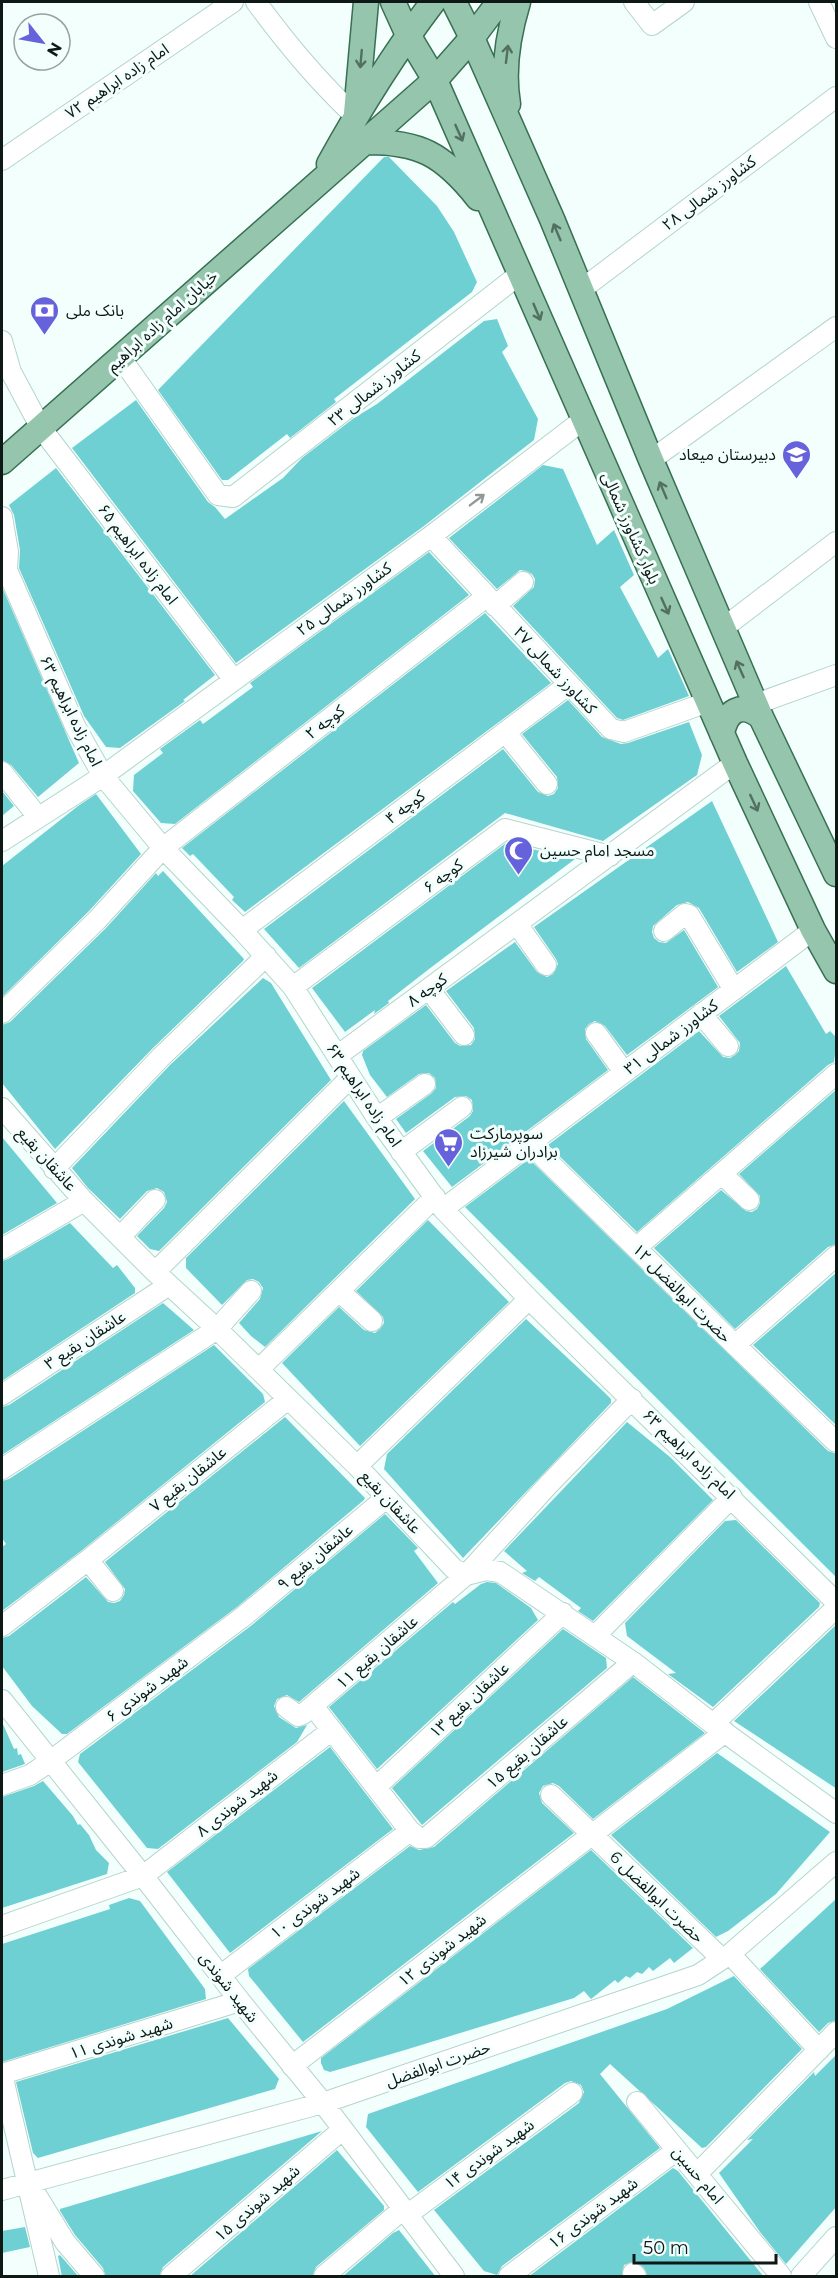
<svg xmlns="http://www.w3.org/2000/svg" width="838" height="2278" font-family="Montserrat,'Noto Sans Arabic',sans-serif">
	<rect width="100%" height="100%" fill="#f2fffc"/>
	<path fill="#6fd0d4" d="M384,157H389L437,206L454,232L477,282L472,292L334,399L336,402L290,438L287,434L228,480H222L158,390Z
		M497,319L508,346L502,352L538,419L534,440L424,526L236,663L72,448L136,400L208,502L215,507L225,519L283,478L302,458L354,418L377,404L484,321Z
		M543,465L563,469L597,545L614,530L634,575L620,587L658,658L668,649L689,696L623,720L617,718L513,606L534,587L535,579L532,574L526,571L520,570L497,589L449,538Z
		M56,468L215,675L183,700L185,701L120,748L106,747L84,716L19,568L20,550L14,515L9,505Z
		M429,552L469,595L175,824L161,823L133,791L134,775L163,753L160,749L200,720L203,724L253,687L250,683Z
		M2,587L79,763L38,797L11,765L2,760Z
		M485,613L551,683L245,912L232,900L234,897L193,854L190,856L182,848Z
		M568,700L602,737L621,744L628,743L689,722L702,755L697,775L603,841L505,813L299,968L264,929L503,749L538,792L548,796L554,794L558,788L557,777L522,734Z
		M2,791L14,806L2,816Z
		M96,794L141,854L88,912L2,997V866L78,806Z
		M712,801L778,942L737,972L699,908L688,902L677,905L653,926L652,932L654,938L659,942L666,943L684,930L718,987L627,1055L605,1026L595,1021L589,1024L585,1029L586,1039L608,1070L452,1187L423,1151L470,1116L473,1111L472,1100L466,1096L455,1097L406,1133L396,1119L432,1093L436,1088L435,1078L429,1073L419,1074L387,1097L370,1075L362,1055L363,1051L426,1005L455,1043L460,1046L471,1045L475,1039L474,1028L446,991L515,942L537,972L547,977L553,974L558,964L556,959L534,927Z
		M506,843L575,859L429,969L388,1001L389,1003L374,1014L375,1010L345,1032L312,988Z
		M163,871L244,959L243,961L153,1048L55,1149L2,1083V1025L10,1022L106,928L156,873L158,876Z
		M786,966L826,1034L830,1031L837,1038L834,1062L828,1065L637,1232L548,1145L699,1031L723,1057L730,1058L735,1055L739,1051L740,1043L719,1016Z
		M263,978L271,983L331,1080L159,1251L150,1249L137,1236L164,1208L167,1202L164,1192L157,1188L147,1191L120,1219L88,1188L72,1168L170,1065Z
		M837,1089V1244L828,1247L735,1329L654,1248L721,1190L746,1211L752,1212L757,1209L760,1203V1196L739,1174Z
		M344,1101L415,1199L265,1347L251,1336L239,1323L260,1299L263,1288L259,1282L253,1279L247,1280L222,1305L186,1268V1258Z
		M2,1137L57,1203L2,1235Z
		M529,1159L828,1451L837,1454V1578L465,1207Z
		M428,1220L509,1302L360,1446L282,1363L339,1307L364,1330L375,1333L380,1329L384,1323L383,1317L356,1291Z
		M70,1223L113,1268L117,1265L135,1288V1293L2,1381V1261L8,1259Z
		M837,1272V1426L753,1345Z
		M163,1303L194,1330L2,1455V1407L9,1405Z
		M526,1319L604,1392L611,1399V1403L463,1558L384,1469L387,1454Z
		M214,1345L263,1394L265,1402L81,1551L2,1611V1547L6,1544L2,1538V1481L9,1479Z
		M285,1417L365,1498L364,1500L237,1607L67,1734H62L32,1706L2,1666V1638L9,1636L86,1577L108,1602L114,1603L120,1601L124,1595L125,1589L105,1562Z
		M627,1422L670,1457L713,1500L593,1621L578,1611L581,1608L539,1577L535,1581L522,1573L527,1571L504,1551Z
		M385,1514L418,1548L414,1551L438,1583L299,1702L287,1695L277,1699L274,1706L279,1717L296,1728L307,1725L297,1742L158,1849L147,1848L78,1762L80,1754L252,1625Z
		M736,1520L820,1603L819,1607L713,1707L668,1674L676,1673L627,1636L625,1623L725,1521Z
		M487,1582L496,1583L531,1608L538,1620L377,1769L329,1707L453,1602L455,1604L481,1584Z
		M837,1624V1789L734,1721Z
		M563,1629L606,1658L607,1668L422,1825L392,1788Z
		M633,1677L705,1733L593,1819L559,1786L553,1783L543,1786L539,1793L542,1803L574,1833L303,2042L249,1976L248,1969L410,1846L419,1850L434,1847Z
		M2,1722L14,1749L17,1748L18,1755L21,1754L25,1764L2,1772Z
		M330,1747L393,1829L230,1953L167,1872Z
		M717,1753L830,1832L776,1894L728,1931L716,1937L611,1835Z
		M43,1781L73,1816L78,1825L80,1824L89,1835L96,1850L109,1863L107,1874L2,1908V1797L34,1786Z
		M591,1850L693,1948L674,1963L670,1958L653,1971L649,1967L642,1974L637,1972L630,1978L626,1976L618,1983L615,1980L591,1999L584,1991L574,1998L405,2050L330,2072L324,2070L321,2063V2058Z
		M129,1898L140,1901L205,1989L206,1999L2,2062V1944L110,1909L109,1905Z
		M837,1898V2020L828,2023L819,2032L760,1969Z
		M734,1976L802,2049L706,2147L702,2148L610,2064L600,2074L660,2148L502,2266L497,2275L484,2271L434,2210L579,2103L584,2092L581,2085L571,2081L565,2083L418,2192L366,2127L368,2114L667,2009Z
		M228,2018L279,2079L275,2089L38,2158L33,2153L16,2082Z
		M837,2054V2206L786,2264L760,2232L719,2173L753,2139L747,2140L814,2072L815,2076Z
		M322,2131L163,2267L159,2277H106L103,2268L75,2235L60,2211V2209Z
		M337,2150L384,2206V2210L316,2267L312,2277H189Z
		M673,2168L678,2171L764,2277H648L644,2268L636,2261L624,2265L622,2277H528Z
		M25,2227L30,2247L2,2253V2231Z
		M399,2230L436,2277H342L393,2233Z
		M60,2255L79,2277H62L58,2256Z"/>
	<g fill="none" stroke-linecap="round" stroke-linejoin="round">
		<defs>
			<path id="minor" d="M256,2C288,45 316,79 355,116
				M634,2L652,25L684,2
				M819,2L836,38
				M2,160L233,2
				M582,289L836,97
				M2,341L11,372L41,428L234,680
				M121,358L218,495L233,497L520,274
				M651,460L836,327
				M2,517L8,552L7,570L75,726L103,776L163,848L242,930L293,987L377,1118L443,1209L529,1299L836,1602
				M431,536L611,729L624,732L708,702
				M495,606L523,582
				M722,629L836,542
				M756,704L836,675
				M505,732L547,784
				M2,772L38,817
				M2,841L103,776L431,536L583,420
				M517,924L546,965
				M242,930L568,685
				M664,931L685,914L689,915L734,990
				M293,987L505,829L610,856
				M429,989L464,1035
				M2,1013L97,920L163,848L486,597
				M701,1014L728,1046
				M596,1033L624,1072
				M337,1056L735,763
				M2,1108L84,1201L155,1272L217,1329L357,1466L454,1569L466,1575L486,1570L500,1572L633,1662L713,1724L836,1813
				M377,1118L425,1084
				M529,1143L735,1345L836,1442
				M401,1152L462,1107
				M54,1169L161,1057L266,956
				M722,1174L749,1200
				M443,1209L813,930
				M120,1237L155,1200
				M636,1248L836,1074
				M2,1249L84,1201
				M155,1272L350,1078
				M339,1291L372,1321
				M735,1345L836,1256
				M259,1369L435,1197
				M2,1395L169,1285
				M357,1466L529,1299
				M2,1469L217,1329L251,1291
				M88,1560L113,1591
				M2,1626L88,1560L288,1399
				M596,1635L732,1497
				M2,1700L143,1876L240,2001L323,2103L454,2276
				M313,1706L410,1831L419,1838H426L633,1662
				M286,1707L298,1716L303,1714L466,1575L549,1484L632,1399
				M713,1724L836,1608
				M2,1785L30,1775L49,1762L244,1616L386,1498
				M376,1787L563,1613
				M551,1795L722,1959
				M2,1926L143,1876L332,1730
				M730,1954L819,2050
				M220,1976L410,1831
				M292,2066L725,1732
				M2,2074L240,2001
				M2,2074L49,2276
				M637,2102L781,2276
				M697,2174L836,2032
				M2,2190L323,2103L698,1975L730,1954L836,1862
				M37,2196L65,2242L94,2276
				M407,2215L572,2093
				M633,2273L636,2276
				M171,2276L342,2130
				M324,2276L402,2210
				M509,2276L677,2150
				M801,2276L836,2237"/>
			<path id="major" d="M393,2L408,35L435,80L735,763L813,930L836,971
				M454,2L472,38L552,219L651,460L761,717L836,874
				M508,104C502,69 508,35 518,2
				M356,113L366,2
				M363,142C419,141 443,154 478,198
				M329,164C360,108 394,53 433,2
				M2,462L435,80L472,38L499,2
				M722,734C726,711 741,701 761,717"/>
		</defs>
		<use href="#minor" stroke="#b5d4cc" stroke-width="22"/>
		<use href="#major" stroke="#387053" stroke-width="27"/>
		<use href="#minor" stroke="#fff" stroke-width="20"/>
		<use href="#major" stroke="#95c5ac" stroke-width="24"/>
	</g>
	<defs><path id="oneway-shaft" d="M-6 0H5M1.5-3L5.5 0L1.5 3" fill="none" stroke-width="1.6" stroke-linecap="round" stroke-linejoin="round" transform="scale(1.5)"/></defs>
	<g stroke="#526f61">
		<use href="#oneway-shaft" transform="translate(507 54) rotate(-83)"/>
		<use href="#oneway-shaft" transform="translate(361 59) rotate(95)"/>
		<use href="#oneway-shaft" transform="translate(459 133) rotate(66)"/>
		<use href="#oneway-shaft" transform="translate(557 232) rotate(-113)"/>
		<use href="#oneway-shaft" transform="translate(537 312) rotate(67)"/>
		<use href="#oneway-shaft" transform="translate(663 490) rotate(-113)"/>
		<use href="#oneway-shaft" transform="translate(665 606) rotate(66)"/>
		<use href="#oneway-shaft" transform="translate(740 669) rotate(-114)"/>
		<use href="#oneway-shaft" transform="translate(754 803) rotate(65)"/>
	</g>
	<use stroke="#939896" href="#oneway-shaft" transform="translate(477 500) rotate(-37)"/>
	<defs>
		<symbol id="bank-pin" viewBox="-11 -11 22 30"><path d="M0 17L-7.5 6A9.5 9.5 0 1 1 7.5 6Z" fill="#6562db" stroke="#f2fffc"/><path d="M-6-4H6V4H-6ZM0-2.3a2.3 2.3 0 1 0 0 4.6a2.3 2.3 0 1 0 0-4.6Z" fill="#fff"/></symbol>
		<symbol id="school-pin" viewBox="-11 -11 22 30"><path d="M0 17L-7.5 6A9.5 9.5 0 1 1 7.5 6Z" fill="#6562db" stroke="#f2fffc"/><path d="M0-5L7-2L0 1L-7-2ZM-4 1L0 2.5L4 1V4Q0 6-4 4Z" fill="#fff"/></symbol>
		<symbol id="mosque-pin" viewBox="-11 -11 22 30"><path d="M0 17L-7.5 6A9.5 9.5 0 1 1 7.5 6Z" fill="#6562db" stroke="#f2fffc"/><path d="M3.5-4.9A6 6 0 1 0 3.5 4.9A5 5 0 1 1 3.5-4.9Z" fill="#fff"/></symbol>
		<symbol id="supermarket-pin" viewBox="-11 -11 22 30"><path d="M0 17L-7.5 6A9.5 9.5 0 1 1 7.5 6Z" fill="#6562db" stroke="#f2fffc"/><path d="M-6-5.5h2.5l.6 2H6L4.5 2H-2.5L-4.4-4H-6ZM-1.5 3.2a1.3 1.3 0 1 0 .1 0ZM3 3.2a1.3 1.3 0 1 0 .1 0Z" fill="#fff"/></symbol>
	</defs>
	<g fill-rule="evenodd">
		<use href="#bank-pin" x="28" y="294" width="33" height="45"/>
		<use href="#school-pin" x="780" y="438" width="33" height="45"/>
		<use href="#mosque-pin" x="502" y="834" width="33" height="45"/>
		<use href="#supermarket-pin" x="432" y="1126" width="33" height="45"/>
	</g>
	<g text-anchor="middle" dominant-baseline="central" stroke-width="6" stroke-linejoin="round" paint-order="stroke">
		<g font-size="16" fill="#0e1916" stroke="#f2fffc">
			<text transform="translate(117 81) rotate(-34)">امام زاده ابراهیم ۷۲</text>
			<text transform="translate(709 193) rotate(-37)">کشاورز شمالی ۲۸</text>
			<text transform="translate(162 321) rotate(-42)">خیابان امام زاده ابراهیم</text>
			<text transform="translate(374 388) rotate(-38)">کشاورز شمالی ۲۳</text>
			<text transform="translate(631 528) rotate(66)">بلوار کشاورز شمالی</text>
			<text transform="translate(138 554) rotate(53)">امام زاده ابراهیم ۶۵</text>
			<text transform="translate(344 599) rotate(-36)">کشاورز شمالی ۲۵</text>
			<text transform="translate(555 670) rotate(47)">کشاورز شمالی ۲۷</text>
			<text transform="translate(71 711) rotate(64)">امام زاده ابراهیم ۶۳</text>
			<text transform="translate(325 722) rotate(-38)">کوچه ۲</text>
			<text transform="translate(405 807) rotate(-37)">کوچه ۴</text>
			<text transform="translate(443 876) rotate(-37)">کوچه ۶</text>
			<text transform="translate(427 990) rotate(-36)">کوچه ۸</text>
			<text transform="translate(671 1037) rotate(-37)">کشاورز شمالی ۳۱</text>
			<text transform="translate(364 1095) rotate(56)">امام زاده ابراهیم ۶۳</text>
			<text transform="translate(47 1159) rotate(48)">عاشقان بقیع</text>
			<text transform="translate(682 1293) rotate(45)">حضرت ابوالفضل ۱۲</text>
			<text transform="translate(85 1340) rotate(-33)">عاشقان بقیع ۳</text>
			<text transform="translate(689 1454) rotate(44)">امام زاده ابراهیم ۶۳</text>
			<text transform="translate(188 1479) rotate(-39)">عاشقان بقیع ۷</text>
			<text transform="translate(391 1502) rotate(47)">عاشقان بقیع</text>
			<text transform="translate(315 1557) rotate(-40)">عاشقان بقیع ۹</text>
			<text transform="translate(377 1652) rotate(-41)">عاشقان بقیع ۱۱</text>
			<text transform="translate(147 1689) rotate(-37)">شهید شوندی ۶</text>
			<text transform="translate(469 1700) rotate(-43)">عاشقان بقیع ۱۳</text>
			<text transform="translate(527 1752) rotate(-41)">عاشقان بقیع ۱۵</text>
			<text transform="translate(237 1803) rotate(-38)">شهید شوندی ۸</text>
			<text transform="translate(657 1897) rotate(44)">حضرت ابوالفضل 6</text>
			<text transform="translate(315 1903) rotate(-37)">شهید شوندی ۱۰</text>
			<text transform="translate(442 1950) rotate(-38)">شهید شوندی ۱۲</text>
			<text transform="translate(229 1987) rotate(52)">شهید شوندی</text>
			<text transform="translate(121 2038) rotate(-17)">شهید شوندی ۱۱</text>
			<text transform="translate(438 2064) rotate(-19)">حضرت ابوالفضل</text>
			<text transform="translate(489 2154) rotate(-36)">شهید شوندی ۱۴</text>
			<text transform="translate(698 2175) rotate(50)">امام حسین</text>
			<text transform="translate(257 2203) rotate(-41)">شهید شوندی ۱۵</text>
			<text transform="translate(593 2213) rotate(-37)">شهید شوندی ۱۶</text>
		</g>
		<g font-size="16" fill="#0e1916" stroke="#f2fffc" text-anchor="start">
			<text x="66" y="310">بانک ملی</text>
			<text x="776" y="454" text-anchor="end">دبیرستان میعاد</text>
			<text x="540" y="850">مسجد امام حسین</text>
			<text x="470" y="1133">سوپرمارکت<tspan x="470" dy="18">برادران شیرزاد</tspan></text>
		</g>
	</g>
	<rect width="838" height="2278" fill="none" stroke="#0e1916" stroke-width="6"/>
	<g transform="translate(42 42) rotate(121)"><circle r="28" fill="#f2fffc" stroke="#97a3a0" stroke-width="1.5"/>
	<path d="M0-4.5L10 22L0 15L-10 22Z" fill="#6562db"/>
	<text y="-9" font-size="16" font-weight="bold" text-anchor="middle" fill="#0e1916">N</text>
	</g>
	<path d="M634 2254v9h142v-9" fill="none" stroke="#0e1916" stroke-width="3"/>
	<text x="643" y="2254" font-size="18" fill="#0e1916" stroke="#f2fffc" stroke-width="4.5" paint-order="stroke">50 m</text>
</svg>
